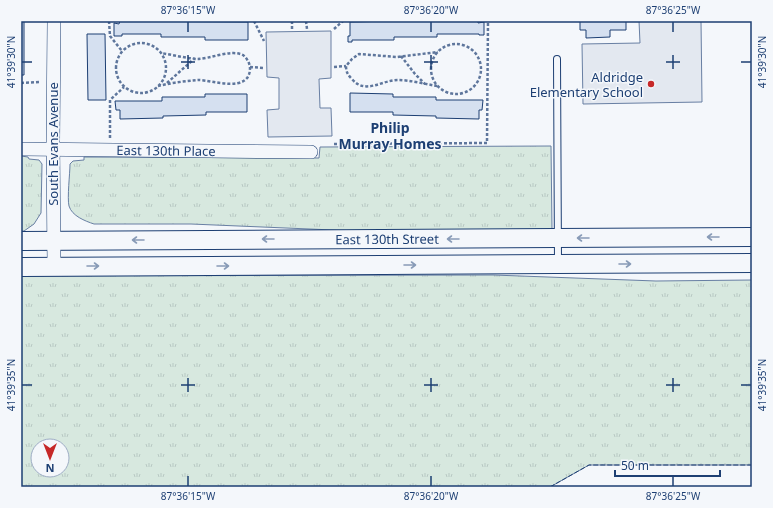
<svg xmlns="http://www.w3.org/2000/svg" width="773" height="508" font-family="'Noto Sans',sans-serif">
	<defs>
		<pattern id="grass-tufts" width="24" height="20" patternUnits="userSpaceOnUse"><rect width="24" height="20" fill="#d7e8df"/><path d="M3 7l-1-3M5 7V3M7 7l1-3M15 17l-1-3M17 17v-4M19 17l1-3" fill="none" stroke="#b8c8c3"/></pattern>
	</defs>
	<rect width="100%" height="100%" fill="#f4f7fb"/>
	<path fill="url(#grass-tufts)" stroke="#687fa3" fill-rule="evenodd" d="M551,146L552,230L357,231L191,224H94C85,221 72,216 69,206C67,198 70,173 70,164L73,161L84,160V157L319,158L320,147Z
		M21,156L28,157L29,159L39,160L42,164L41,213L34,224L24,231H21Z
		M493,275L656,281L752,280V465H589L550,487H21V276ZM38,446H62V470H38Z"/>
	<path fill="#e3e8f0" stroke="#687fa3" d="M639,21H701L702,102L583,104L582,44L640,43Z
		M331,31V78L319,79L320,108H331L332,136L268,137L267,110L279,109V78L267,77L266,32Z"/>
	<path fill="#d5e0f0" stroke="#1d3f73" d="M21,21H24V75H21Z
		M120,21L248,22V40H205V37H161V34H122V36H114V23L119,24Z
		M393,21H478V23L484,22V35H479V34H437V37H394V40H352V42H348V36H350V22Z
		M580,21H626V30H610V37L586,38V30H580Z
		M87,34H105L106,100H88Z
		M350,93L393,94V97H436V100H483L482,110H479V119L436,118V116L393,115V112H350Z
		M205,94H247V112H206V115L163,116V118L120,119V110H116L115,101H162V97H205Z"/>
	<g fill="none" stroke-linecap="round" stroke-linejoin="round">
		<defs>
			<path id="lane" d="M557,59L558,263"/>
			<g id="street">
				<path id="s1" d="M21,149L311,152"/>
				<path d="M54,266L53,141L54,21"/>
			</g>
			<g id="secondary">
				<path id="s2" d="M21,241L752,237"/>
				<path d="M21,267L752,263"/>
			</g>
		</defs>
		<use href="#lane" stroke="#1d3f73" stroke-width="8"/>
		<use href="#street" stroke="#1d3f73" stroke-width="14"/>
		<use href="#secondary" stroke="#1d3f73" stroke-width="20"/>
		<path stroke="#5e769c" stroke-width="2.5" stroke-dasharray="3 2" stroke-linecap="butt" d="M109,21L110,36L122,51
			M254,21L264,41
			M292,21V29
			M306,21L307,29
			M334,29L343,21
			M116 68a25 25 0 1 1 50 0a25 25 0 1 1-50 0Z
			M431 69a25 25 0 1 1 50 0a25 25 0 1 1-50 0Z
			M401,56L415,74L425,84
			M250,67L264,68
			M334,67L346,66
			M21,83L41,82
			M167,83L195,58
			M158,86C171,83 185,81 198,80C212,80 250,94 250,68C250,64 247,58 243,55C231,49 210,59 197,59C185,58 173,55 161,53
			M437,86C425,84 410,80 398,80C382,80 365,95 352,79C348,75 346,72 346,66L352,59L359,54L397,57L438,52
			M110,138V100L124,87
			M334,144L487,143L488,21"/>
		<use href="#lane" stroke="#f4f7fb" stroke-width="6"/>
		<use href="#street" stroke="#f4f7fb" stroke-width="13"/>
		<use href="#secondary" stroke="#f4f7fb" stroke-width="18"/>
		<path stroke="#1d3f73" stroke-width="1" stroke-dasharray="5 2" stroke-linecap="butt" d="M550,487L589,465H752"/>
	</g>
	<defs><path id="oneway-shaft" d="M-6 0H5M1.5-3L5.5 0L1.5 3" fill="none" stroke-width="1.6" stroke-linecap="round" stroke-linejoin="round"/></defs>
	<g stroke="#889bb7">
		<use href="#oneway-shaft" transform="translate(713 237) rotate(180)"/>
		<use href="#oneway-shaft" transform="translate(583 238) rotate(180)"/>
		<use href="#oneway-shaft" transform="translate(268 239) rotate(180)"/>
		<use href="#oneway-shaft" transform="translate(453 239) rotate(180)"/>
		<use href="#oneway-shaft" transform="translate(138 240) rotate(180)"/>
		<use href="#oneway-shaft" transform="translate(625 264)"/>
		<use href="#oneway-shaft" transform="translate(410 265)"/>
		<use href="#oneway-shaft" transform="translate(93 266)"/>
		<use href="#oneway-shaft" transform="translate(223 266)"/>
	</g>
	<path fill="none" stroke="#1d3f73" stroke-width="1.5" d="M188,22V32M431,22V32M673,22V32M188,55V69M431,55V69M673,55V69M22,62H32M181,62H195M424,62H438M666,62H680M741,62H751M188,378V392M431,378V392M673,378V392M22,385H32M181,385H195M424,385H438M666,385H680M741,385H751M188,476V486M431,476V486M673,476V486"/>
	<circle fill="#c62828" stroke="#f4f7fb" stroke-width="1.5" cx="651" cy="84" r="4"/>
	<g text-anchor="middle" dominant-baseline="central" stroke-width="3" stroke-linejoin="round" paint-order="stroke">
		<g font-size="13" fill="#1d3f73" stroke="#f4f7fb" text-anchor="end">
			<text x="643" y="77">Aldridge<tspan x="643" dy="15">Elementary School</tspan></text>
		</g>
		<g font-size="13" fill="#1d3f73" stroke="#f4f7fb">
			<text transform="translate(53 144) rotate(-90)">South Evans Avenue</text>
			<text stroke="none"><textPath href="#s1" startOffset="145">East 130th Place</textPath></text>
			<text stroke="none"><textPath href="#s2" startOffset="366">East 130th Street</textPath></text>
		</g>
		<g font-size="14" font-weight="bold" fill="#1d3f73" stroke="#f4f7fb">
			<text x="390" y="127">Philip<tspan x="390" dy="16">Murray Homes</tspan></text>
		</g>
	</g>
	<rect width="773" height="508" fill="none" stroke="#f4f7fb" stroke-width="44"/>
	<g transform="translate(50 458) rotate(180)"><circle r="19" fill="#f4f7fb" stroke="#9eadc5"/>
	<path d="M0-3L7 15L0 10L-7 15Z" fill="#c62828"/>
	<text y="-6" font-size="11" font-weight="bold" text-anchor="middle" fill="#1d3f73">N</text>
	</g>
	<path d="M615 470v6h105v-6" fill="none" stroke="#1d3f73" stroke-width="2"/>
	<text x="621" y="470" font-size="12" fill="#1d3f73" stroke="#f4f7fb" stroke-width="3" paint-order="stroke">50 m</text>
	<rect x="22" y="22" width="729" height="464" fill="none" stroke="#1d3f73" stroke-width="1.5"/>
	<g font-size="10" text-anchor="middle" fill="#1d3f73">
		<text x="188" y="14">87°36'15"W</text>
		<text x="431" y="14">87°36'20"W</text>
		<text x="673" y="14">87°36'25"W</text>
		<text transform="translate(762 62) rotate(-90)" y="4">41°39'30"N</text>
		<text transform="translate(11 62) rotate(-90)" y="4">41°39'30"N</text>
		<text transform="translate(762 385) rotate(-90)" y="4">41°39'35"N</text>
		<text transform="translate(11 385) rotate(-90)" y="4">41°39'35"N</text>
		<text x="188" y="500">87°36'15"W</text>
		<text x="431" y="500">87°36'20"W</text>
		<text x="673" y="500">87°36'25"W</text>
	</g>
</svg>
